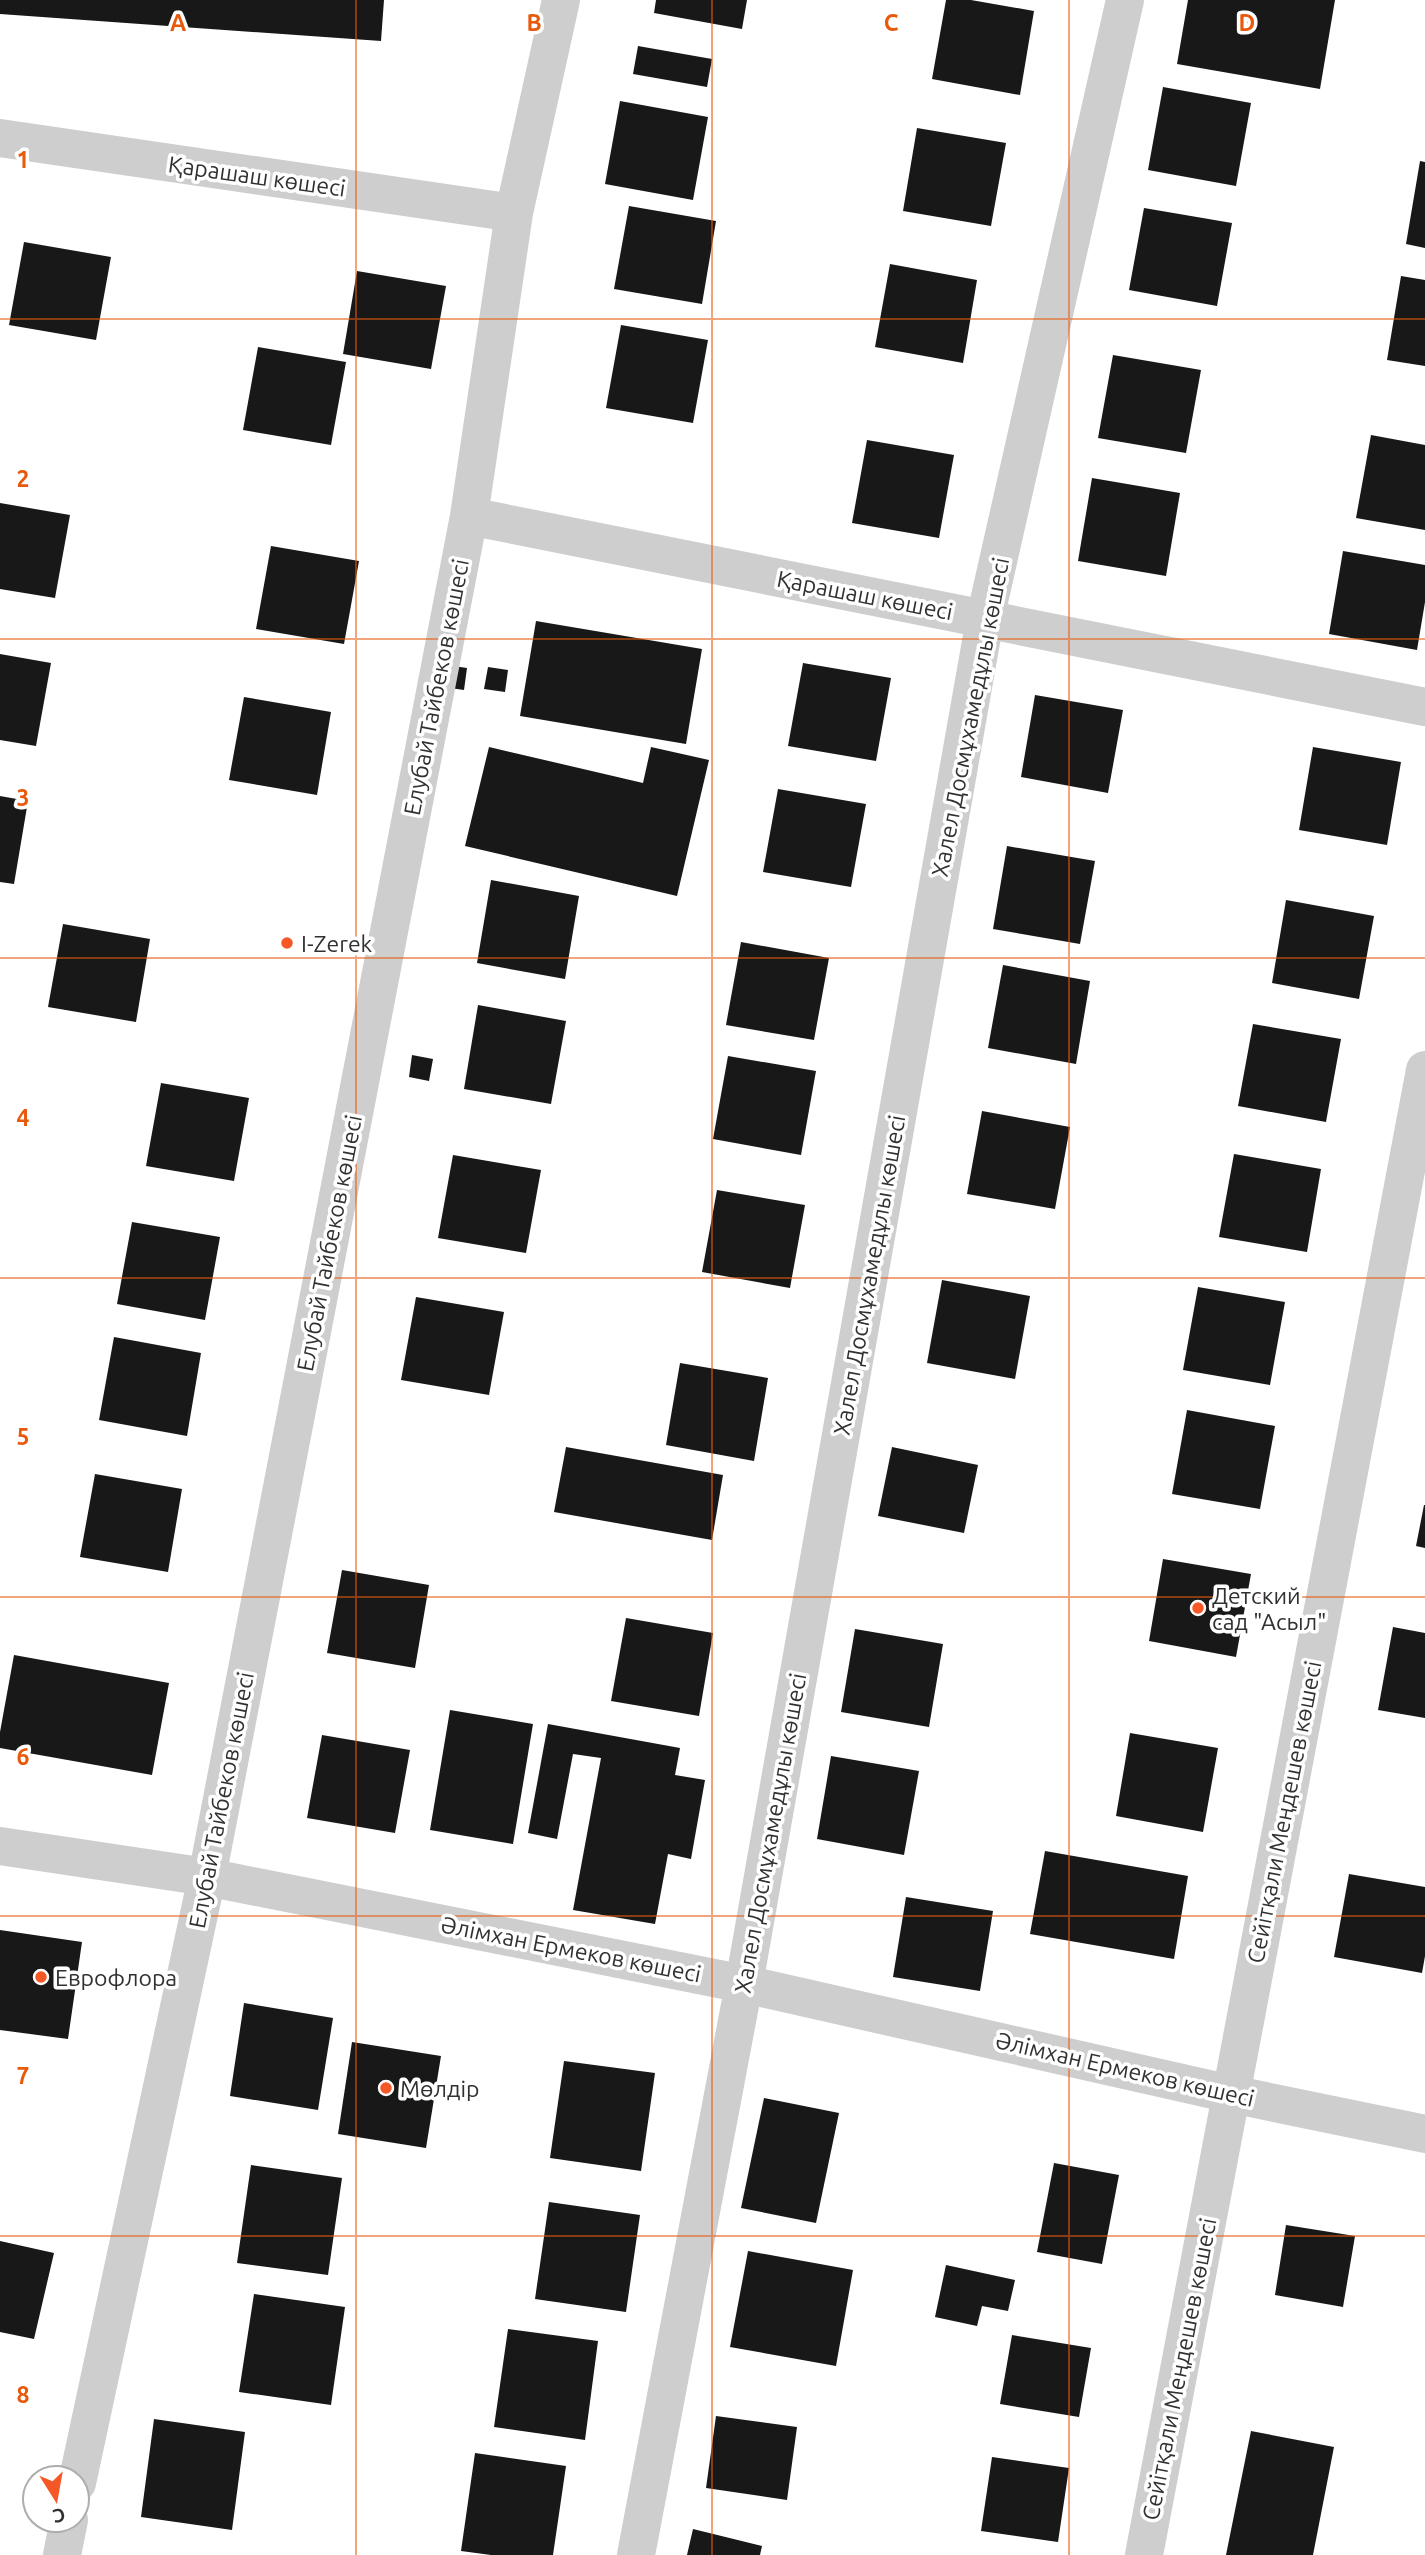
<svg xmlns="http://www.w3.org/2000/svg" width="1425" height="2555" font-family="Ubuntu,sans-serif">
	<rect width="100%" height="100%" fill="#fff"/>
	<path fill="#181818" d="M0,0H384L381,41L0,14Z
		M656,0H747L742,29L654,13Z
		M946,0H971L1034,11L1020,95L932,79Z
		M1188,0H1335L1320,89L1177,64Z
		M638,46L712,59L707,87L633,74Z
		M1163,87L1251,103L1236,186L1148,170Z
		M620,101L708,117L693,200L605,184Z
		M917,128L1006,143L991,226L903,211Z
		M1420,161L1425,162V248L1406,244Z
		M629,206L716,221L702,304L614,289Z
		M1144,208L1232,223L1217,306L1129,290Z
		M24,242L111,257L96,340L9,325Z
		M890,264L977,280L963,363L875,347Z
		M357,271L446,286L431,369L343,354Z
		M1401,276L1425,280V366L1387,360Z
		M621,325L708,340L693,423L606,408Z
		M258,347L346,362L331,445L243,430Z
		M1113,355L1201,370L1186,453L1098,438Z
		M1371,435L1425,445V530L1356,518Z
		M867,440L954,455L939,538L852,523Z
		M1092,478L1180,493L1166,576L1078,561Z
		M0,503L70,515L55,598L0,589Z
		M271,546L359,561L344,644L256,629Z
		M1343,551L1425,565V602L1417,650L1329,634Z
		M536,621L702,649L686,744L520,716Z
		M0,654L51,663L36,746L0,740Z
		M803,663L891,678L876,761L788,746Z
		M447,665L467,668L464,690L443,687Z
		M488,667L508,670L505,692L484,689Z
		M1035,695L1123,710L1108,793L1021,777Z
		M244,697L331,712L317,795L229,780Z
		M489,747L643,783L651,747L709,760L677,896L465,846Z
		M1313,747L1401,762L1387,845L1299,830Z
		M778,789L866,804L851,887L763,872Z
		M0,796L28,801L14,884L0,882Z
		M1007,846L1095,861L1080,944L993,929Z
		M491,880L579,896L565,979L477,963Z
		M1286,900L1374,916L1359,999L1272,983Z
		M63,924L150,939L136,1022L48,1007Z
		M741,942L829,958L814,1040L726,1025Z
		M1003,965L1090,981L1076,1064L988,1048Z
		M478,1005L566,1021L551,1104L464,1089Z
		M1253,1024L1341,1039L1326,1122L1238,1106Z
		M412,1055L433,1059L429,1081L409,1077Z
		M728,1056L816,1071L801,1155L713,1139Z
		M161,1083L249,1098L234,1181L146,1166Z
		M982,1111L1070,1127L1055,1209L967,1194Z
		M1234,1154L1321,1169L1307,1252L1219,1237Z
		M453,1155L541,1170L526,1253L438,1238Z
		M717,1190L805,1205L790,1288L702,1272Z
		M132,1222L220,1237L205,1320L117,1304Z
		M942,1280L1030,1296L1015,1379L927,1363Z
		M1198,1287L1285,1302L1270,1385L1183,1370Z
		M416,1297L504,1312L489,1395L401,1380Z
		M114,1337L201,1353L187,1436L99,1420Z
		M680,1363L768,1378L754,1461L666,1445Z
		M1187,1410L1275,1426L1260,1509L1172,1494Z
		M566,1447L723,1475L712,1540L554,1512Z
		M892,1447L978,1465L964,1533L878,1516Z
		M95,1474L182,1489L168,1572L80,1557Z
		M1424,1505H1425V1548L1416,1546Z
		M1163,1559L1251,1574L1236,1657L1149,1641Z
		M342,1570L429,1585L415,1668L327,1653Z
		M626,1618L713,1633L699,1716L611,1701Z
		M1393,1627L1425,1633V1718L1378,1710Z
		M855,1629L943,1644L929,1727L841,1712Z
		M14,1655L169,1683L152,1775L0,1748V1732Z
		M450,1710L533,1724L513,1844L430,1830Z
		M548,1724L680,1748L675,1775L705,1780L691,1859L668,1854L655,1924L573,1910L601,1758L573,1754L557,1839L528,1833Z
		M1130,1733L1218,1748L1203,1832L1116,1816Z
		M322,1735L410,1750L395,1833L307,1818Z
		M831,1756L919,1771L904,1855L817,1839Z
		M1045,1851L1188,1876L1174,1959L1030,1934Z
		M1349,1874L1425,1887V1956L1422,1973L1334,1957Z
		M906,1897L993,1911L980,1991L893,1977Z
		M0,1930L82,1942L68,2039L0,2030Z
		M244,2003L333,2018L318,2110L230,2096Z
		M352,2042L441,2056L426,2148L338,2134Z
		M564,2061L655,2073L641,2171L550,2158Z
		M764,2098L839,2113L816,2223L741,2208Z
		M1054,2163L1119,2175L1102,2264L1037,2252Z
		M251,2165L342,2178L328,2275L237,2263Z
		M549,2202L640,2215L626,2312L535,2299Z
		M1286,2225L1355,2236L1343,2307L1275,2295Z
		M0,2241L54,2253L34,2339L0,2332Z
		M748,2251L853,2270L836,2366L730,2347Z
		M946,2265L1015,2280L1008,2311L982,2306L977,2326L935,2317Z
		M254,2294L345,2307L331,2405L239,2392Z
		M508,2329L598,2341L585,2440L494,2427Z
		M1012,2335L1091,2348L1079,2417L1000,2404Z
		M716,2416L797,2427L787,2500L706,2488Z
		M154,2419L245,2432L232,2530L141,2517Z
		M1251,2431L1334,2447L1313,2555H1226Z
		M475,2453L566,2466L553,2555H491L461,2551Z
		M992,2457L1069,2468L1058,2542L981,2531Z
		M693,2529L762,2546L760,2555H687Z"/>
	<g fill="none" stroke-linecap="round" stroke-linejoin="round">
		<path stroke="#cecece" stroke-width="38" d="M0,138L514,213
			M469,516L1425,707
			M0,1846L207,1877L744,1984L1231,2094L1425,2134
			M77,2483L207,1877L469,516L514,213L561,0
			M62,2555L69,2520
			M636,2555L744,1984L985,619L1125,0
			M1144,2555L1425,1070"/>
	</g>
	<path fill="none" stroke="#e8590c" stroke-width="2" stroke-opacity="0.55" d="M356,0V2555M712,0V2555M1069,0V2555M0,319H1425M0,639H1425M0,958H1425M0,1278H1425M0,1597H1425M0,1916H1425M0,2236H1425"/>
	<g fill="#f55826" stroke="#fff" stroke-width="2.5">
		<circle cx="287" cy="943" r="7"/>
		<circle cx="1198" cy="1608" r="7"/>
		<circle cx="41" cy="1977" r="7"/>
		<circle cx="386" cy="2088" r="7"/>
	</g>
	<g text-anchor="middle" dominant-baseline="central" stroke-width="7" stroke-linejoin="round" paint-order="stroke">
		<g font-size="23" fill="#313131" stroke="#fff">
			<text transform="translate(257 176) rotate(8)">Қарашаш көшесі</text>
			<text transform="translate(865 595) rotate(11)">Қарашаш көшесі</text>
			<text transform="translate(436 687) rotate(-79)">Елубай Тайбеков көшесі</text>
			<text transform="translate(970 717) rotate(-79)">Халел Досмұхамедұлы көшесі</text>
			<text transform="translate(329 1243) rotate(-79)">Елубай Тайбеков көшесі</text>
			<text transform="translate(869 1275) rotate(-80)">Халел Досмұхамедұлы көшесі</text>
			<text transform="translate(221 1800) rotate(-79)">Елубай Тайбеков көшесі</text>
			<text transform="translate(1284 1812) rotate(-79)">Сейітқали Меңдешев көшесі</text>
			<text transform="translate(770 1833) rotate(-80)">Халел Досмұхамедұлы көшесі</text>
			<text transform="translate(571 1949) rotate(11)">Әлімхан Ермеков көшесі</text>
			<text transform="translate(1125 2069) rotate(13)">Әлімхан Ермеков көшесі</text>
			<text transform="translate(1179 2369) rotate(-79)">Сейітқали Меңдешев көшесі</text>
		</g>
		<g font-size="23" fill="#313131" stroke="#fff" text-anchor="start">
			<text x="301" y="943">I-Zerek</text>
			<text x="1212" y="1595">Детский<tspan x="1212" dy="26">сад "Асыл"</tspan></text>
			<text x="55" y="1977">Еврофлора</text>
			<text x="400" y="2088">Мөлдір</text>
		</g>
	</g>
	<g font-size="23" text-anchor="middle" font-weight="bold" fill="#e8590c" stroke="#fff" stroke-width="7" stroke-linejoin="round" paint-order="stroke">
		<text x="178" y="31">A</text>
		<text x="534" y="31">B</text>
		<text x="891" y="31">C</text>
		<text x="1247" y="31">D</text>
		<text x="23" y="168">1</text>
		<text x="23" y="487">2</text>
		<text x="23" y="806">3</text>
		<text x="23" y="1126">4</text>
		<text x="23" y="1445">5</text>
		<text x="23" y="1765">6</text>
		<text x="23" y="2084">7</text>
		<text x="23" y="2403">8</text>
	</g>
	<g transform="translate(56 2499) rotate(169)"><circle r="33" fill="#ffffff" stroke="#adadad" stroke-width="2"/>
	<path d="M0-5L12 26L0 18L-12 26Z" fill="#f55826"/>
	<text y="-10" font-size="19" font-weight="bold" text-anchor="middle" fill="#313131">С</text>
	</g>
</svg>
